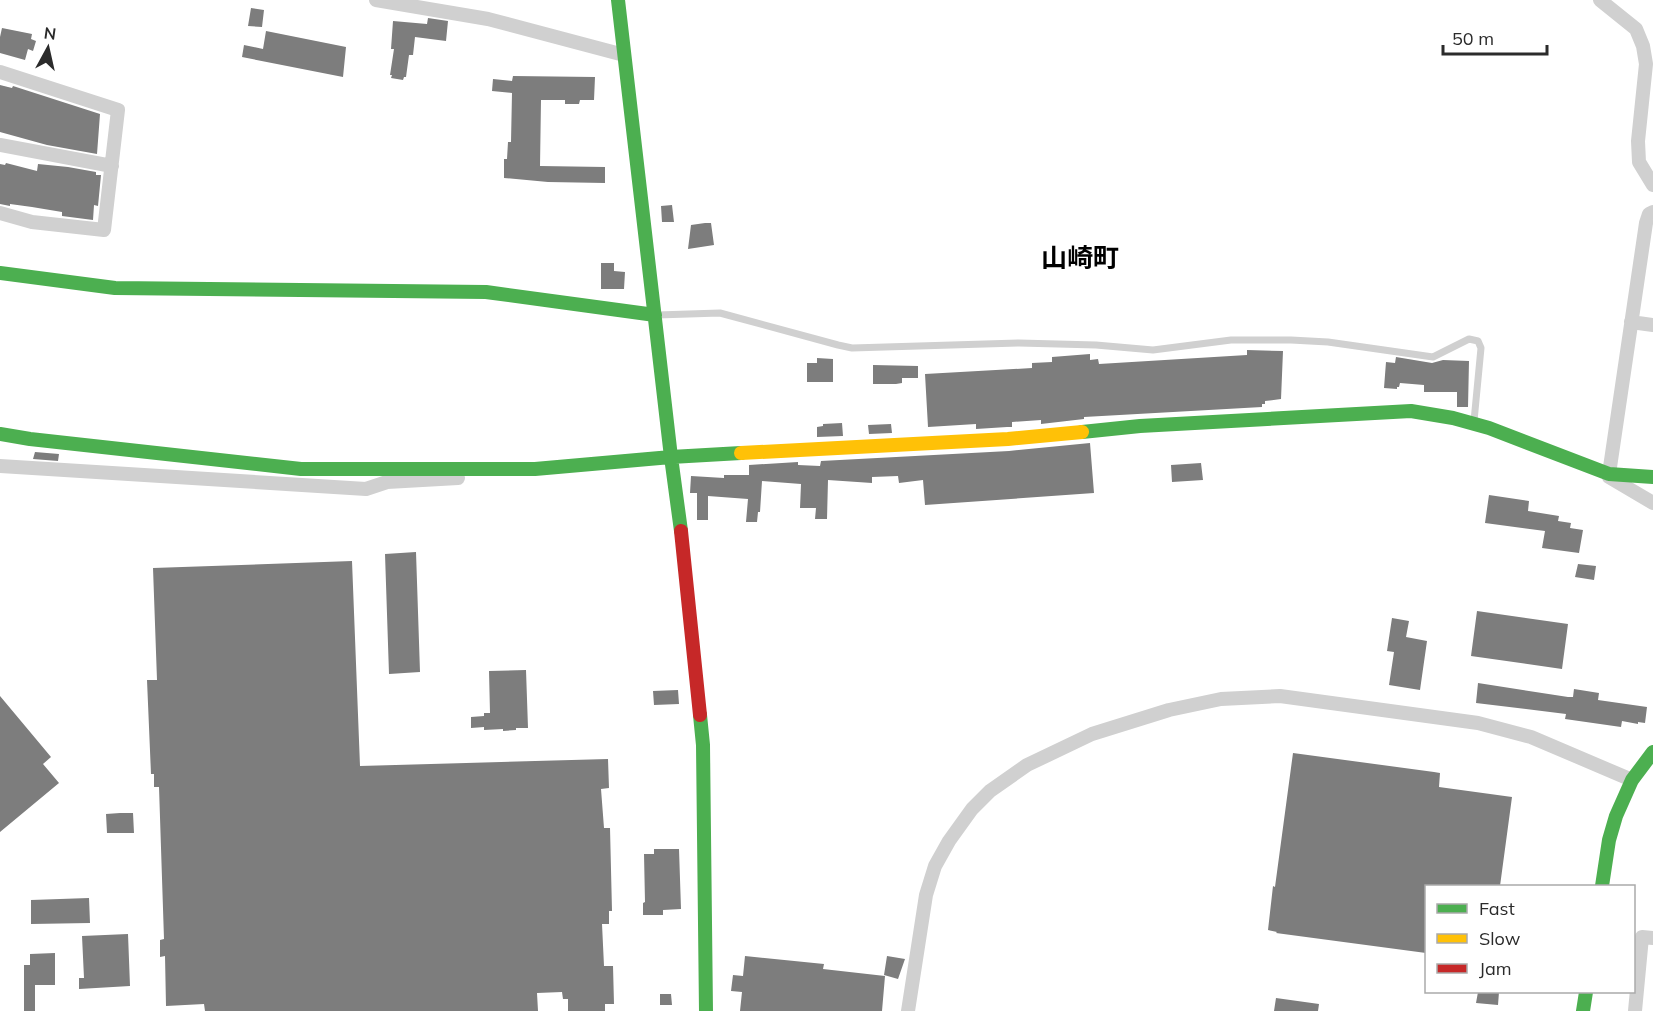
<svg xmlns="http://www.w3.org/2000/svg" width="1653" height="1011" font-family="Mulish,'Noto Sans JP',sans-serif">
	<rect width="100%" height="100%" fill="#fff"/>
	<path fill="#7d7d7d" d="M251,8L264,10L262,27L248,26Z
		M428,18L448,21L446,41L415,37L413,55H409L406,77H404L403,80L391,78L392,75H390L394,49H391L393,21L427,24Z
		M2,28L32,34L31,39L36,41L33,51L28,49L25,60L0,53V37Z
		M266,31L346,47L343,77L242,57L244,45L263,49Z
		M513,76L595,77L594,100H580L579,104H565V100H541L540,166L605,167V183L548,182L504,178V159H507L508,142H511L512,93L492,91L493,79L512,81Z
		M0,85L12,88L13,86L100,114L97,154L47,145L0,132Z
		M6,163L37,171L38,164L68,167L96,172V175H101L98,206L94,205L93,220L62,216V212L32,207L10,204V206L0,204V164L5,165Z
		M672,205L674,222H662L661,206Z
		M705,223H711L714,245L688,249L691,225Z
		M601,263H614V271L625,272L624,289H601Z
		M1247,350L1283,351L1281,399L1265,401V404H1262V407L1084,417V419L1041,424V420L1012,422V427H1007L976,429V424L928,427L925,374L1032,368V363L1052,362V357L1090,354V360L1098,359L1099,364L1247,355Z
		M1396,357L1432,363L1443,360L1469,361L1468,407H1457V392H1424V385L1400,383L1399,387H1397V389L1384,388L1386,362L1395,363Z
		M817,358L833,359V382H807V363H817Z
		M873,365L918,366V378H902V383L896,384H873Z
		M842,423L843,436L817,437V427L823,426V424Z
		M891,424L892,433L869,434L868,425Z
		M1090,443L1094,493L925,505L923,480L899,483L898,476L872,477V483L828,480L827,519H815L816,508H800L801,484L762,481L760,512H758L757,522H746L748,499L708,496V520H697V493H690L691,476L724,478V475H749V465L798,462V465L820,466L821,461L1009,451Z
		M35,452L59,454L58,461L33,459Z
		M1201,463L1203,480L1172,482L1171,465Z
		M1489,495L1529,501L1528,511L1559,516L1558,521L1571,523L1570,528L1583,530L1579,553L1542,548L1545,531L1485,523Z
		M416,552L420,672L389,674L385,554Z
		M352,561L360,766L608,759L609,788L601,789L604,828H610L612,911H609V924H602L604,966H613L614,1004H605V1011H568V999H563L562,992L537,993L538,1011H205L204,1004L166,1006L165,956L160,957V940L164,939L159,787H154V774H151L147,680H157L153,568Z
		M1578,564L1596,566L1594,580L1575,577Z
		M1477,611L1568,624L1562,669L1471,656Z
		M1392,618L1409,621L1406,637L1427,641L1420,690L1389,685L1394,652L1387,651Z
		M526,670L528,728H516V730L503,731V729L484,730V727L471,728V717L484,716V713H490L489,671Z
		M1478,683L1568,697H1573L1574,689L1599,693L1598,700L1647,707L1645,723L1638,722V724L1622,721L1621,727L1565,719L1566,714L1476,703Z
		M678,690L679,704L654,705L653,691Z
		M0,696L51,757L43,764L59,783L0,832Z
		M1293,753L1434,772L1440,773L1439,787L1512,797L1500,886H1426V953L1276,933L1277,932L1268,930L1273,886L1275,887Z
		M120,813H133L134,833H107L106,814Z
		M654,849H679L681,909L663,910V915H643V903L645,902L644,854H654Z
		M89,898L90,923L31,924V900Z
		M128,934L130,986L79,989V978H84L82,936Z
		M55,953V985H35V1011H24V965H30V954Z
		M745,956L824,964L823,969L885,976L882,1011H740L742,992L731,991L733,975L743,976Z
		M887,956L905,959L898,979L884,975Z
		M1478,992H1499L1498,1005L1476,1003Z
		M660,994H671L672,1005H660Z
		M1276,998L1319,1004L1318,1011H1274Z"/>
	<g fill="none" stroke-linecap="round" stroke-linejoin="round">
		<path stroke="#d0d0d0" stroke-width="7" d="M657,315L720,313L838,345L852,348L1019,343L1096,345L1153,350L1231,340H1291L1328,342L1433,357L1469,339L1478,341L1481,348L1474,421"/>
		<path stroke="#d0d0d0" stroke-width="14" d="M376,0L488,19L624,55
			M1600,0L1636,29L1643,46L1646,64L1638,141L1639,162L1653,185
			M0,72L118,110L104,230L32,222L0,213
			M0,145L112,166
			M1653,212L1649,214L1646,223L1609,474V477L1653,503
			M1631,322L1653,325
			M0,466L366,489L387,482L458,478
			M908,1011L926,895L935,866L949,841L972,809L990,791L1027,765L1092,734L1169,710L1221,699L1280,696L1478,723L1531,737L1632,780
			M1635,1011L1642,937L1653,938"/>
		<path stroke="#4caf50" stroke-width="14" d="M618,0L671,457L681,531
			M0,273L115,288L486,292L655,315
			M1082,432L1140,426L1411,411L1453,418L1489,428L1609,474L1653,477
			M0,434L30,439L301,469H535L671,457L741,453
			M700,715L703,745L706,1011
			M1602,886L1609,840L1616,816L1632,780L1653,752
			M1583,1011L1586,992"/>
		<path stroke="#ffc107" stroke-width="14" d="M741,453L1008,439L1082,432"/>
		<path stroke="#c62828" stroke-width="14" d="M681,531L700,715"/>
	</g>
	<g text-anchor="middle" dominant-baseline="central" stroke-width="6" stroke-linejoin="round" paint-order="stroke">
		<g font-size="26" font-weight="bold" fill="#000" stroke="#fff">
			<text x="1080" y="257">山崎町</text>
		</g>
	</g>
	<rect x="1425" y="885" width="210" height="108" fill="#ffffff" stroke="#aaaaaa" stroke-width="1.5"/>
	<rect x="1437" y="904" width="30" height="9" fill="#4caf50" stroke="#aaaaaa" stroke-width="1.5"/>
	<text x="1479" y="915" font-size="18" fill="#2b2b2b">Fast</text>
	<rect x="1437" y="934" width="30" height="9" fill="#ffc107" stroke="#aaaaaa" stroke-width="1.5"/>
	<text x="1479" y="945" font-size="18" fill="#2b2b2b">Slow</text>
	<rect x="1437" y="964" width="30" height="9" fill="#c62828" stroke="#aaaaaa" stroke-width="1.5"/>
	<text x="1479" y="975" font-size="18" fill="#2b2b2b">Jam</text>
	<g transform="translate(48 48) rotate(8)" stroke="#ffffff" stroke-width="4.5" paint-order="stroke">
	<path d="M0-4.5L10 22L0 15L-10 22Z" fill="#2b2b2b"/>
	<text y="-9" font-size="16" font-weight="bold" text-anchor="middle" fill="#2b2b2b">N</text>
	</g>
	<path d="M1443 45v9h104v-9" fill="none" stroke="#2b2b2b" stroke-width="3"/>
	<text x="1452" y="45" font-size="18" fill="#2b2b2b" stroke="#ffffff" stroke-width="4.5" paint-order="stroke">50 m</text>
</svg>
